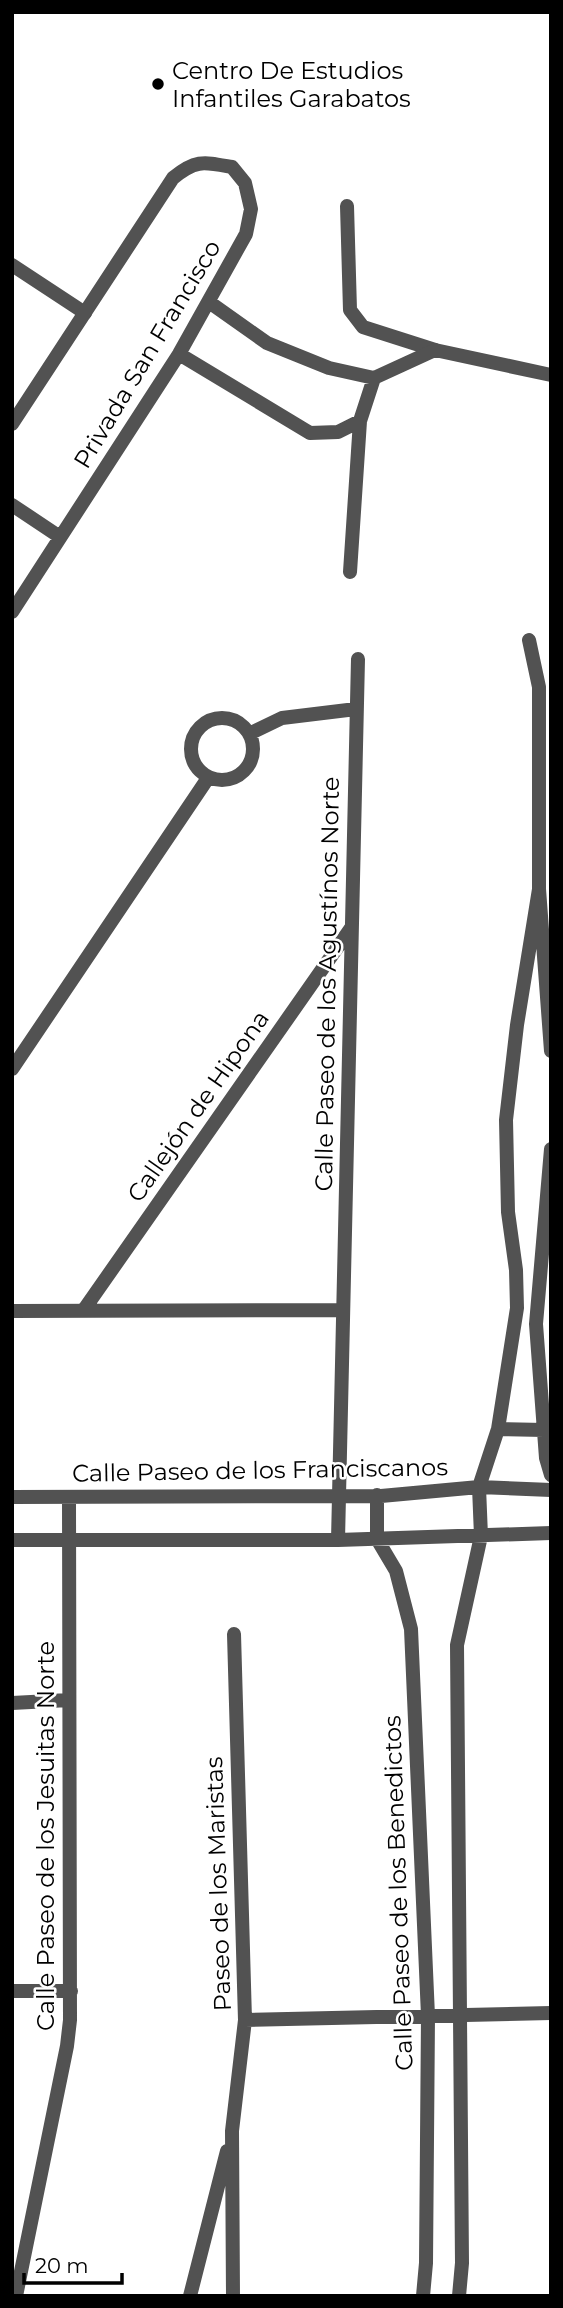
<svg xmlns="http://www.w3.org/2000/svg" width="563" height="2308" font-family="Montserrat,sans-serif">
	<rect width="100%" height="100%" fill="#fff"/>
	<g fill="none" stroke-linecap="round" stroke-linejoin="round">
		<path stroke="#525252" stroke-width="14" d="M347,206L350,310L363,327L435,350
			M12,265L85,313"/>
		<path stroke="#525252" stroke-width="14" d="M209,302L267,343L329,368L374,378
			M179,354L310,433L338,432L360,421
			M12,424L173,178C196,159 204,162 232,167L245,183L251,209L246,234L179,354L12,612
			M12,505L60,537
			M350,572L360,421L374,378L435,350L551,375
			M529,640L539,687V889L551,1051
			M191 749a31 31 0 1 1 62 0a31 31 0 1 1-62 0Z
			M249,734L282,718L356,709
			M12,1069L208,778
			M551,1149L536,1324L546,1458L551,1475
			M12,1311L343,1310
			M83,1311L351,928
			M498,1429L544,1430
			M377,1495V1539L396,1571L411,1629L428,2016L426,2263L423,2296
			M12,1497L381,1496L479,1487L551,1490
			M12,1540H338L551,1533
			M338,1540L358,659
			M12,1703L69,1700
			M12,1991H71
			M245,2020L551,2013
			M16,2296L67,2046L70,2020L69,1497
			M190,2296L227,2151
			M233,2296L232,2131L245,2020L234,1634
			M459,2296L462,2263L457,1645L481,1536L479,1487L498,1429L517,1308L516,1270L508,1212L506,1120L517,1025L539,889"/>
	</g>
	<circle fill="#000" stroke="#fff" stroke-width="2.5" cx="158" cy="84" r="7"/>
	<g text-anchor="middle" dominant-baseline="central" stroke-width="5" stroke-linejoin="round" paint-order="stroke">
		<g font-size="24" fill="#000" stroke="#fff" text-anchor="start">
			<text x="172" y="70">Centro De Estudios<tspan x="172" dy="28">Infantiles Garabatos</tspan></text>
		</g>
		<g font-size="24" fill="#000" stroke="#fff">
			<text transform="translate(147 354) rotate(-59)">Privada San Francisco</text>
			<text transform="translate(327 984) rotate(-89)">Calle Paseo de los Agustínos Norte</text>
			<text transform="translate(198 1106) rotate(-55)">Callejón de Hipona</text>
			<text transform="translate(260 1470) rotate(-1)">Calle Paseo de los Franciscanos</text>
			<text transform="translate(45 1836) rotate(-90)">Calle Paseo de los Jesuitas Norte</text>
			<text transform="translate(218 1884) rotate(-92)">Paseo de los Maristas</text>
			<text transform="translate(398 1893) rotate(-92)">Calle Paseo de los Benedictos</text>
		</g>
	</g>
	<rect width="563" height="2308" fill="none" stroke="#000000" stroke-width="28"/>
	<path d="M24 2273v10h98v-10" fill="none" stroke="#000000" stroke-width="3.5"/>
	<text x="35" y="2273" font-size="21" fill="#000000" stroke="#ffffff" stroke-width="5" paint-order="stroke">20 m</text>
</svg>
